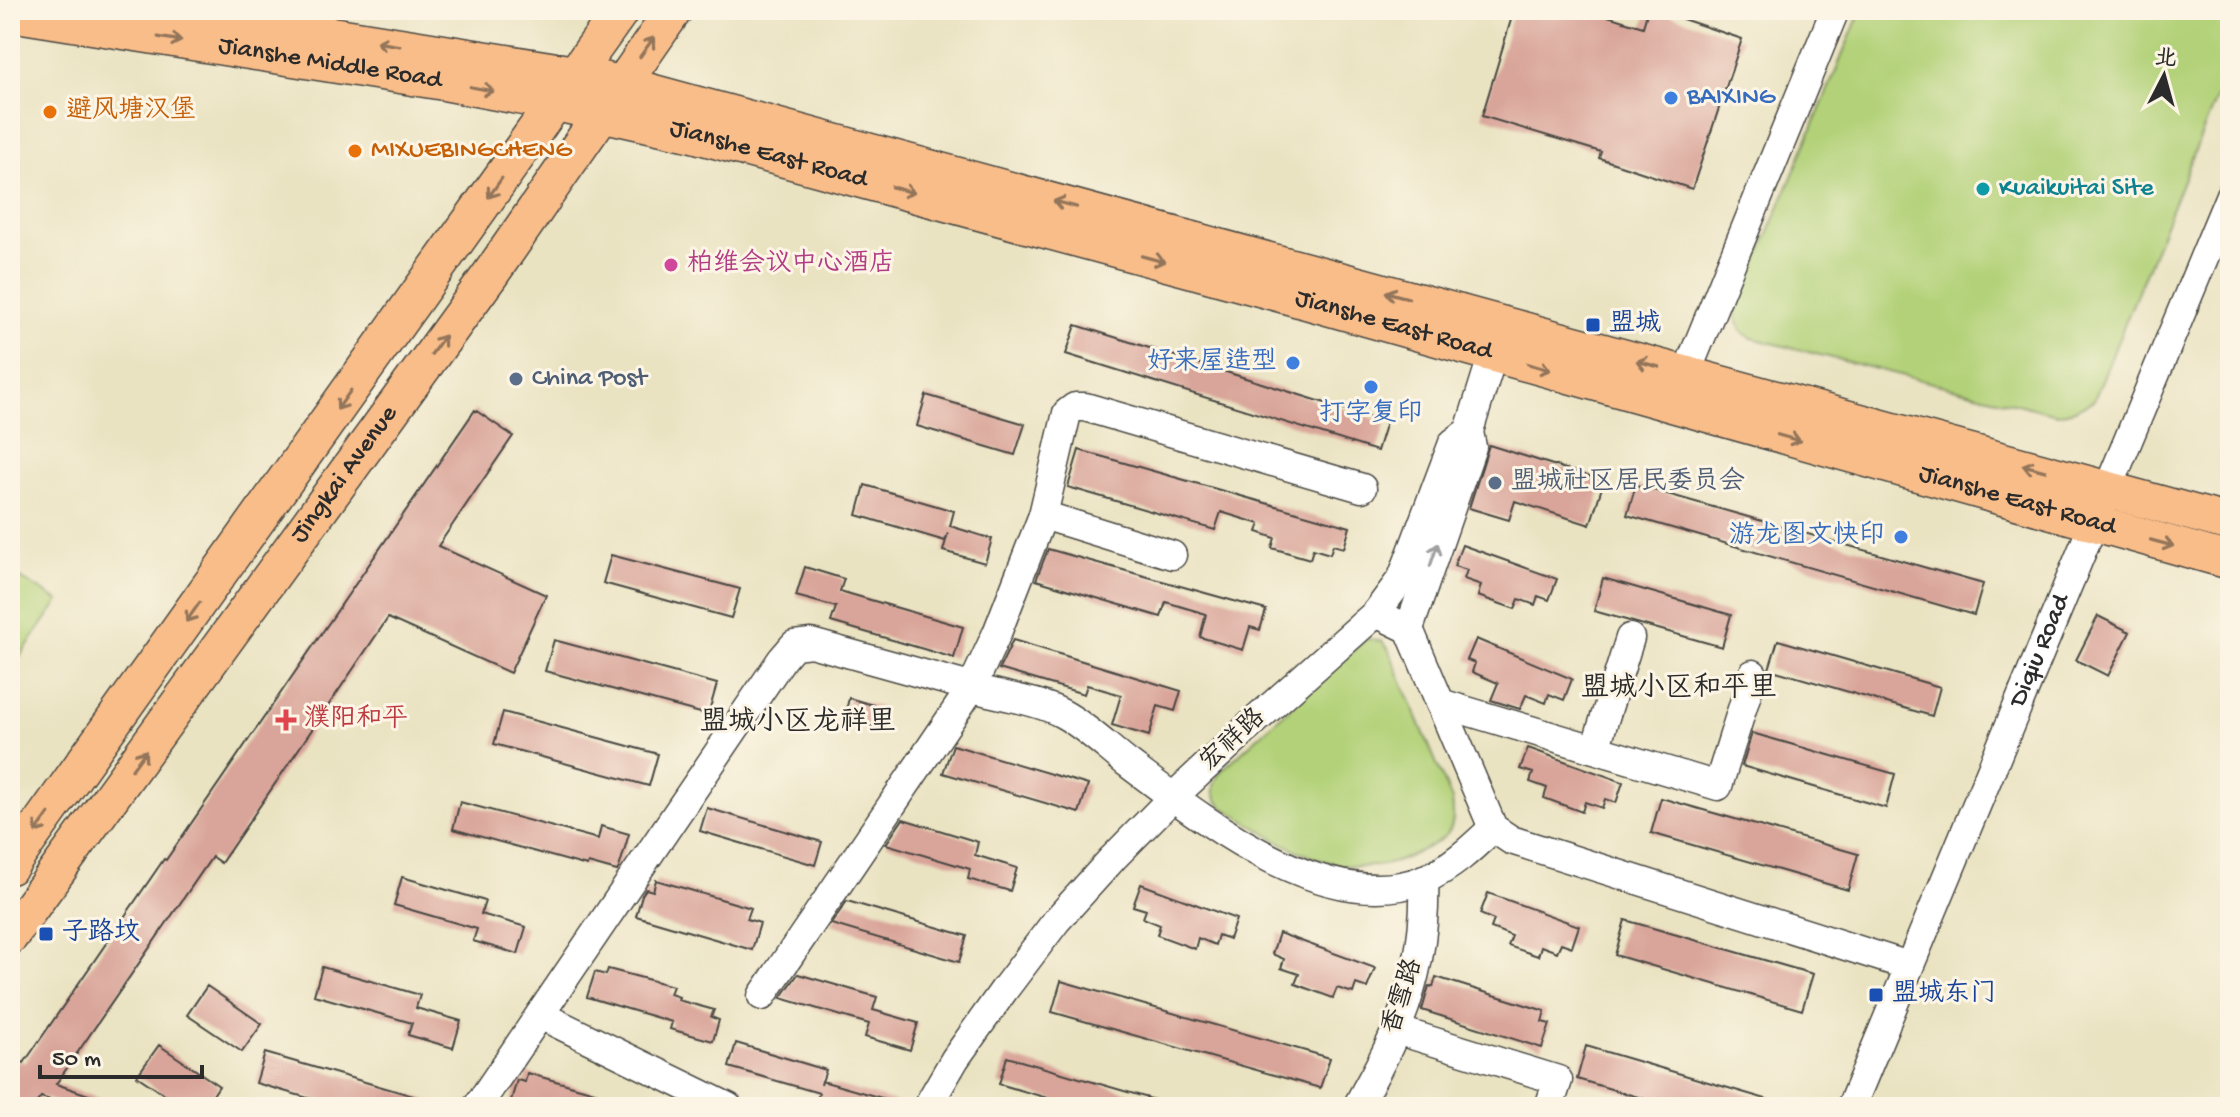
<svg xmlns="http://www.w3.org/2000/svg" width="2240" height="1117" font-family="'Gochi Hand','LXGW WenKai TC',sans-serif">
	<rect width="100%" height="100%" fill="#fcf5e5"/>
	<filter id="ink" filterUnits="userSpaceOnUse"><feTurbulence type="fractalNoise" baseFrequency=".0125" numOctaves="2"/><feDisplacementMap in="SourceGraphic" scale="16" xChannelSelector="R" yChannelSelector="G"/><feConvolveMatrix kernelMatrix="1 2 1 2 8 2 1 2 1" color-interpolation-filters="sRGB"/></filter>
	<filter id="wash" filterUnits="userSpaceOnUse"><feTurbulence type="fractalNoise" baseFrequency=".006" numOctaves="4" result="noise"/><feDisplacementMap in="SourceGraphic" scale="32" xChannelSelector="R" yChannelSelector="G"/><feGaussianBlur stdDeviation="1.8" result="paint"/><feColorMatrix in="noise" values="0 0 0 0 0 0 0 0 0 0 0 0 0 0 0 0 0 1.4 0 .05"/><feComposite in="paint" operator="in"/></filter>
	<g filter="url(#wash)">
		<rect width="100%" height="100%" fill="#eae3c2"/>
		<path fill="#b2d178" stroke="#6e7e52" stroke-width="2" d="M1861,10H2230V64L2094,400L2075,410L2057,414L1752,338L1741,331L1735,314Z
			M10,575L17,576L59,601L10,670Z
			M1366,639L1382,641L1388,648L1452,800C1456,828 1451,836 1426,848C1415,853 1404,860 1392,863C1328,879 1275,839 1223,807C1209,795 1212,782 1223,769Z"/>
		<g id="blocks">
			<path fill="#d9a499" d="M1514,10H1588L1643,27L1648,10H1656L1742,39L1692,189L1599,158L1601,152L1482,116Z
				M1076,325L1386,422L1377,451L1066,354Z
				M926,395L1025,424L1015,455L917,426Z
				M475,410L513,436L438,546L546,595L510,673L388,618L221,863L212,857L56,1084L115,1104L114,1107H71L41,1097L33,1107H10V1074L19,1060L24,1063L164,859L166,860Z
				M1489,445L1604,481L1590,525L1515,501L1509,520L1469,508Z
				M1079,450L1350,527L1344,548L1333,545L1330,554L1313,549L1310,559L1272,548L1275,538L1257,532L1260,524L1221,512L1215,530L1068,487Z
				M865,485L954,511L950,526L992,539L985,563L943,551L948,533L945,541L857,515Z
				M1636,485L1983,584L1974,615L1627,515Z
				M1462,545L1557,579L1549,600L1538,596L1535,605L1519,599L1515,609L1478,596L1481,585L1464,579L1467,570L1454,566Z
				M1048,549L1266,610L1260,630L1250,627L1243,650L1200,637L1206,614L1166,602L1161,617L1036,580Z
				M611,555L740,589L731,618L603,583Z
				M805,567L844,579L840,591L963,627L954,658L831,622L836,607L796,596Z
				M1603,578L1731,615L1722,647L1594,611Z
				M2098,616L2130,632L2108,676L2076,660Z
				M1476,639L1572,679L1564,700L1549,694L1546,703L1526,695L1520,709L1491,700L1498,683L1472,672L1475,663L1467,660Z
				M554,640L717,684L708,715L545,671Z
				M1013,640L1181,691L1175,711L1158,706L1149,736L1112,725L1121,695L1087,685L1084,694L999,669Z
				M1778,640L1940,687L1932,716L1769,669Z
				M849,698L883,708L877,728L844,719Z
				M503,712L658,754L649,786L494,744Z
				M1752,733L1895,774L1886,808L1742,766Z
				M953,745L1088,785L1079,813L943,773Z
				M1528,748L1623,782L1616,803L1605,799L1602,808L1585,802L1582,812L1544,798L1547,788L1530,782L1533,773L1520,769Z
				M1661,798L1858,854L1848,890L1651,833Z
				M460,802L598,839L601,826L629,834L619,868L617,871L588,863L587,866L453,829Z
				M707,808L822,842L815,865L700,831Z
				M903,819L978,842L975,855L1017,868L1010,891L968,879L970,869L886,844Z
				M402,877L485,901L481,914L526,927L518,954L473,941L477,929L394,905Z
				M656,880L751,908L747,919L760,923L752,950L636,916L642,895L646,889L653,891Z
				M1141,884L1236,919L1229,939L1218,935L1215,945L1198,938L1195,949L1157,935L1160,925L1143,918L1146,910L1133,906Z
				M1488,893L1579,926L1572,947L1561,943L1557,952L1541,946L1538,956L1508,946L1512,936L1491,928L1494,920L1480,914Z
				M847,901L967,936L959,962L831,924Z
				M1625,920L1813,974L1802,1010L1615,955Z
				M1279,933L1375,968L1367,988L1356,984L1353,993L1337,988L1333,998L1295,984L1299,974L1281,968L1284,959L1272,954Z
				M322,967L420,995L416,1008L461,1021L453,1048L408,1035L412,1023L314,995Z
				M608,969L673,986L670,994L679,997L678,1000L714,1010L711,1017L719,1020L713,1041L670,1029L672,1022L587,997L595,972L606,975Z
				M798,974L877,997L873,1010L918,1023L910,1050L865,1037L869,1024L781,998Z
				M1436,977L1545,1011L1542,1022L1550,1024L1542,1048L1422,1010L1429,986L1433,987Z
				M1061,981L1330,1058L1320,1088L1052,1012Z
				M207,986L262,1024L242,1052L187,1015Z
				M736,1043L826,1070L821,1085L822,1081L896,1102V1107H827L816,1104L819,1093L729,1067Z
				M159,1045L219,1086L205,1107H183L137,1076Z
				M1586,1046L1776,1102V1107H1672L1577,1079Z
				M265,1053L434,1102V1107H339L256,1083Z
				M1007,1057L1162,1102V1107H1078L999,1084Z
				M527,1073L630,1102L629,1107H523L510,1104L517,1080L525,1082Z"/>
		</g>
	</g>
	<g filter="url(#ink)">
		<use href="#blocks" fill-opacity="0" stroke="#484742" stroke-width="2"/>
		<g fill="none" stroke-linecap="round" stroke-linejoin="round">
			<defs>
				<g id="minor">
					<path d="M1686,374L1835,10"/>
					<path d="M1043,515L1172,555"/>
					<path d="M1376,613L1409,629L1493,828L1511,840L1909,966"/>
					<path d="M1409,629L1472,447L1469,432"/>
					<path d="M1440,703L1718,786L1753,674"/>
					<path d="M1595,749L1630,638"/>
					<path d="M762,996L972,687L997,633L1043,515L1067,413L1075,407H1085L1362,488"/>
					<path d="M540,1015L728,1107"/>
					<path d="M1396,1030L1558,1080L1549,1107"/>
					<path d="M477,1107L782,659L794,645L811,643C868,659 925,674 981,690C1007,697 1039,701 1063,714C1085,726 1106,746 1126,762C1201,818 1326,919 1425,879C1451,868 1473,847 1493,828"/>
					<path d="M927,1107L955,1059L1004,990L1057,920L1113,858L1173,797L1258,718L1376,613L1402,578L1453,443L1469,431L1493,354"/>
					<path d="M1357,1107C1370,1082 1386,1056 1396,1030C1416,983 1426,930 1424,879"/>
					<path id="s1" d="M1851,1107L2230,195"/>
				</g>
				<g id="major">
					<path d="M174,10L575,74L621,84L2230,523"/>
					<path id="s2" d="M10,13L444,82L556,103L689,133L1281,294L2230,561"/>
					<path d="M10,866L621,10"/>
					<path id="s3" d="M10,936L490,275L674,10"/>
				</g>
			</defs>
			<use href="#minor" stroke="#484742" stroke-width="31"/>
			<use href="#major" stroke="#484742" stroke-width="39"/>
			<use href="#minor" stroke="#fff" stroke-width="28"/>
			<use href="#major" stroke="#f9bd89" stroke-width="36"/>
		</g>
		<defs><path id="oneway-shaft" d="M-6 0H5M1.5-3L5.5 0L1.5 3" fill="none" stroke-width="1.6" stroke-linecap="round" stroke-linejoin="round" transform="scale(2)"/></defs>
		<g stroke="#92745a">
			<use href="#oneway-shaft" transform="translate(170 39) rotate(9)"/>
			<use href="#oneway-shaft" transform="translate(388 44) rotate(-171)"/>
			<use href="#oneway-shaft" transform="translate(647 47) rotate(-54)"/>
			<use href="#oneway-shaft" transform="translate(482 89) rotate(11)"/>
			<use href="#oneway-shaft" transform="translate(495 188) rotate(125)"/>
			<use href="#oneway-shaft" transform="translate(903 190) rotate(15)"/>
			<use href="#oneway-shaft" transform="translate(1065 204) rotate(-165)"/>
			<use href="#oneway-shaft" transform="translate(1153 259) rotate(15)"/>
			<use href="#oneway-shaft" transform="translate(1397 295) rotate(-165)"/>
			<use href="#oneway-shaft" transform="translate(438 345) rotate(-54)"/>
			<use href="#oneway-shaft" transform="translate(1648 364) rotate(-165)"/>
			<use href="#oneway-shaft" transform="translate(1539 367) rotate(16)"/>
			<use href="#oneway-shaft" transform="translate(344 400) rotate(125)"/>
			<use href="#oneway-shaft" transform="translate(1789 438) rotate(16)"/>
			<use href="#oneway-shaft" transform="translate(2034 468) rotate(-165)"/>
			<use href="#oneway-shaft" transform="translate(2162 543) rotate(15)"/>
			<use href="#oneway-shaft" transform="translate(193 612) rotate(125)"/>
			<use href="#oneway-shaft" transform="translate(139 760) rotate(-54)"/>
			<use href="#oneway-shaft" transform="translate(42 823) rotate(126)"/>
		</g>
		<use stroke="#a0a0a0" href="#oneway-shaft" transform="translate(1434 555) rotate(-71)"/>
	</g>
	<g fill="#3f7fe0" stroke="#fcf5e5" stroke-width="3">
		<circle cx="1671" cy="98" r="8"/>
		<circle cx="1293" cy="363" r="8"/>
		<circle cx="1371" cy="387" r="8"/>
		<circle cx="1901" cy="537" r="8"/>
	</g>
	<g fill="#e8710a" stroke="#fcf5e5" stroke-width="3">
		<circle cx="50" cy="112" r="8"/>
		<circle cx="355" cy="151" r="8"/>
	</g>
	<circle fill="#0f9aa8" stroke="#fcf5e5" stroke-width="3" cx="1983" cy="189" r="8"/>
	<circle fill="#d1479c" stroke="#fcf5e5" stroke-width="3" cx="671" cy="265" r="8"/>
	<g fill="#1a4fb4" stroke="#fcf5e5" stroke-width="3">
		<rect x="1585" y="317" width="16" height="16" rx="4"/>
		<rect x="38" y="926" width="16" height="16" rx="4"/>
		<rect x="1868" y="987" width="16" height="16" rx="4"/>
	</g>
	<g fill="#5c6f8a" stroke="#fcf5e5" stroke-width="3">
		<circle cx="516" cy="379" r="8"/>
		<circle cx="1495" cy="483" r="8"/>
	</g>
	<path fill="#e0444e" stroke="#fcf5e5" stroke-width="3" d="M282 708h8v8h8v8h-8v8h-8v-8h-8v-8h8z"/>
	<g text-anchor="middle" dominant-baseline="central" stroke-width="6" stroke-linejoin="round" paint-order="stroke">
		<g font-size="26" fill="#2b2b2b" stroke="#fcf5e5">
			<text stroke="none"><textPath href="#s2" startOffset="324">Jianshe Middle Road</textPath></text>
			<text stroke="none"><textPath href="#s2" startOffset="772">Jianshe East Road</textPath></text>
			<text stroke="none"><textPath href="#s2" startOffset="1420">Jianshe East Road</textPath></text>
			<text stroke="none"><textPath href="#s3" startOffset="570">Jingkai Avenue</textPath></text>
			<text stroke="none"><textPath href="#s2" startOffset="2068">Jianshe East Road</textPath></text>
			<text stroke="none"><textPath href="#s1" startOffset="494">Diqiu Road</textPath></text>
			<text transform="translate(1234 741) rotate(-43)">宏祥路</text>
			<text transform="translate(1404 997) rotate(-72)">香雪路</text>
		</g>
		<g font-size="26" fill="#366cbe" stroke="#fcf5e5" text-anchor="end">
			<text x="1687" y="98" text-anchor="start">BAIXING</text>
			<text x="1277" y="363">好来屋造型</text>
			<text x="1371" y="415" text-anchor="middle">打字复印</text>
			<text x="1885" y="537">游龙图文快印</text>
		</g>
		<g font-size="26" fill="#c56008" stroke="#fcf5e5" text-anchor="start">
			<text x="66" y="112">避风塘汉堡</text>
			<text x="371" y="151">MIXUEBINGCHENG</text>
		</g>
		<g font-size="26" fill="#0d838f" stroke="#fcf5e5" text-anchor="start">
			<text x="1999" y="189">Kuaikuitai Site</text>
		</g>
		<g font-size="26" fill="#b23c85" stroke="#fcf5e5" text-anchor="start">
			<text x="687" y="265">柏维会议中心酒店</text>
		</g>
		<g font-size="26" fill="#164399" stroke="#fcf5e5" text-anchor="start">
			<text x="1609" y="325">盟城</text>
			<text x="62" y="934">子路坟</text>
			<text x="1892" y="995">盟城东门</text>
		</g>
		<g font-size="26" fill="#4e5e75" stroke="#fcf5e5" text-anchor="start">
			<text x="532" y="379">China Post</text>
			<text x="1511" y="483">盟城社区居民委员会</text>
		</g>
		<g font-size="26" fill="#be3a42" stroke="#fcf5e5" text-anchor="start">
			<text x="304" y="720">濮阳和平</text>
		</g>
		<g font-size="28" fill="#2b2b2b" stroke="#fcf5e5">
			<text x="1679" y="689">盟城小区和平里</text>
			<text x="798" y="723">盟城小区龙祥里</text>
		</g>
	</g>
	<rect width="2240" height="1117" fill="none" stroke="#fcf5e5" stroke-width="40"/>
	<g transform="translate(2164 76) rotate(6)" stroke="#fcf5e5" stroke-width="6" paint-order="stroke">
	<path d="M0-6L14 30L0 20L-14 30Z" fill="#2b2b2b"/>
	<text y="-12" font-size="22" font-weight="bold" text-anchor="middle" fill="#2b2b2b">北</text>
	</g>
	<path d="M40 1065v12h162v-12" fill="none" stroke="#2b2b2b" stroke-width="4"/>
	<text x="52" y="1065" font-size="24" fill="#2b2b2b" stroke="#fcf5e5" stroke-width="6" paint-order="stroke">50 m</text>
</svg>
